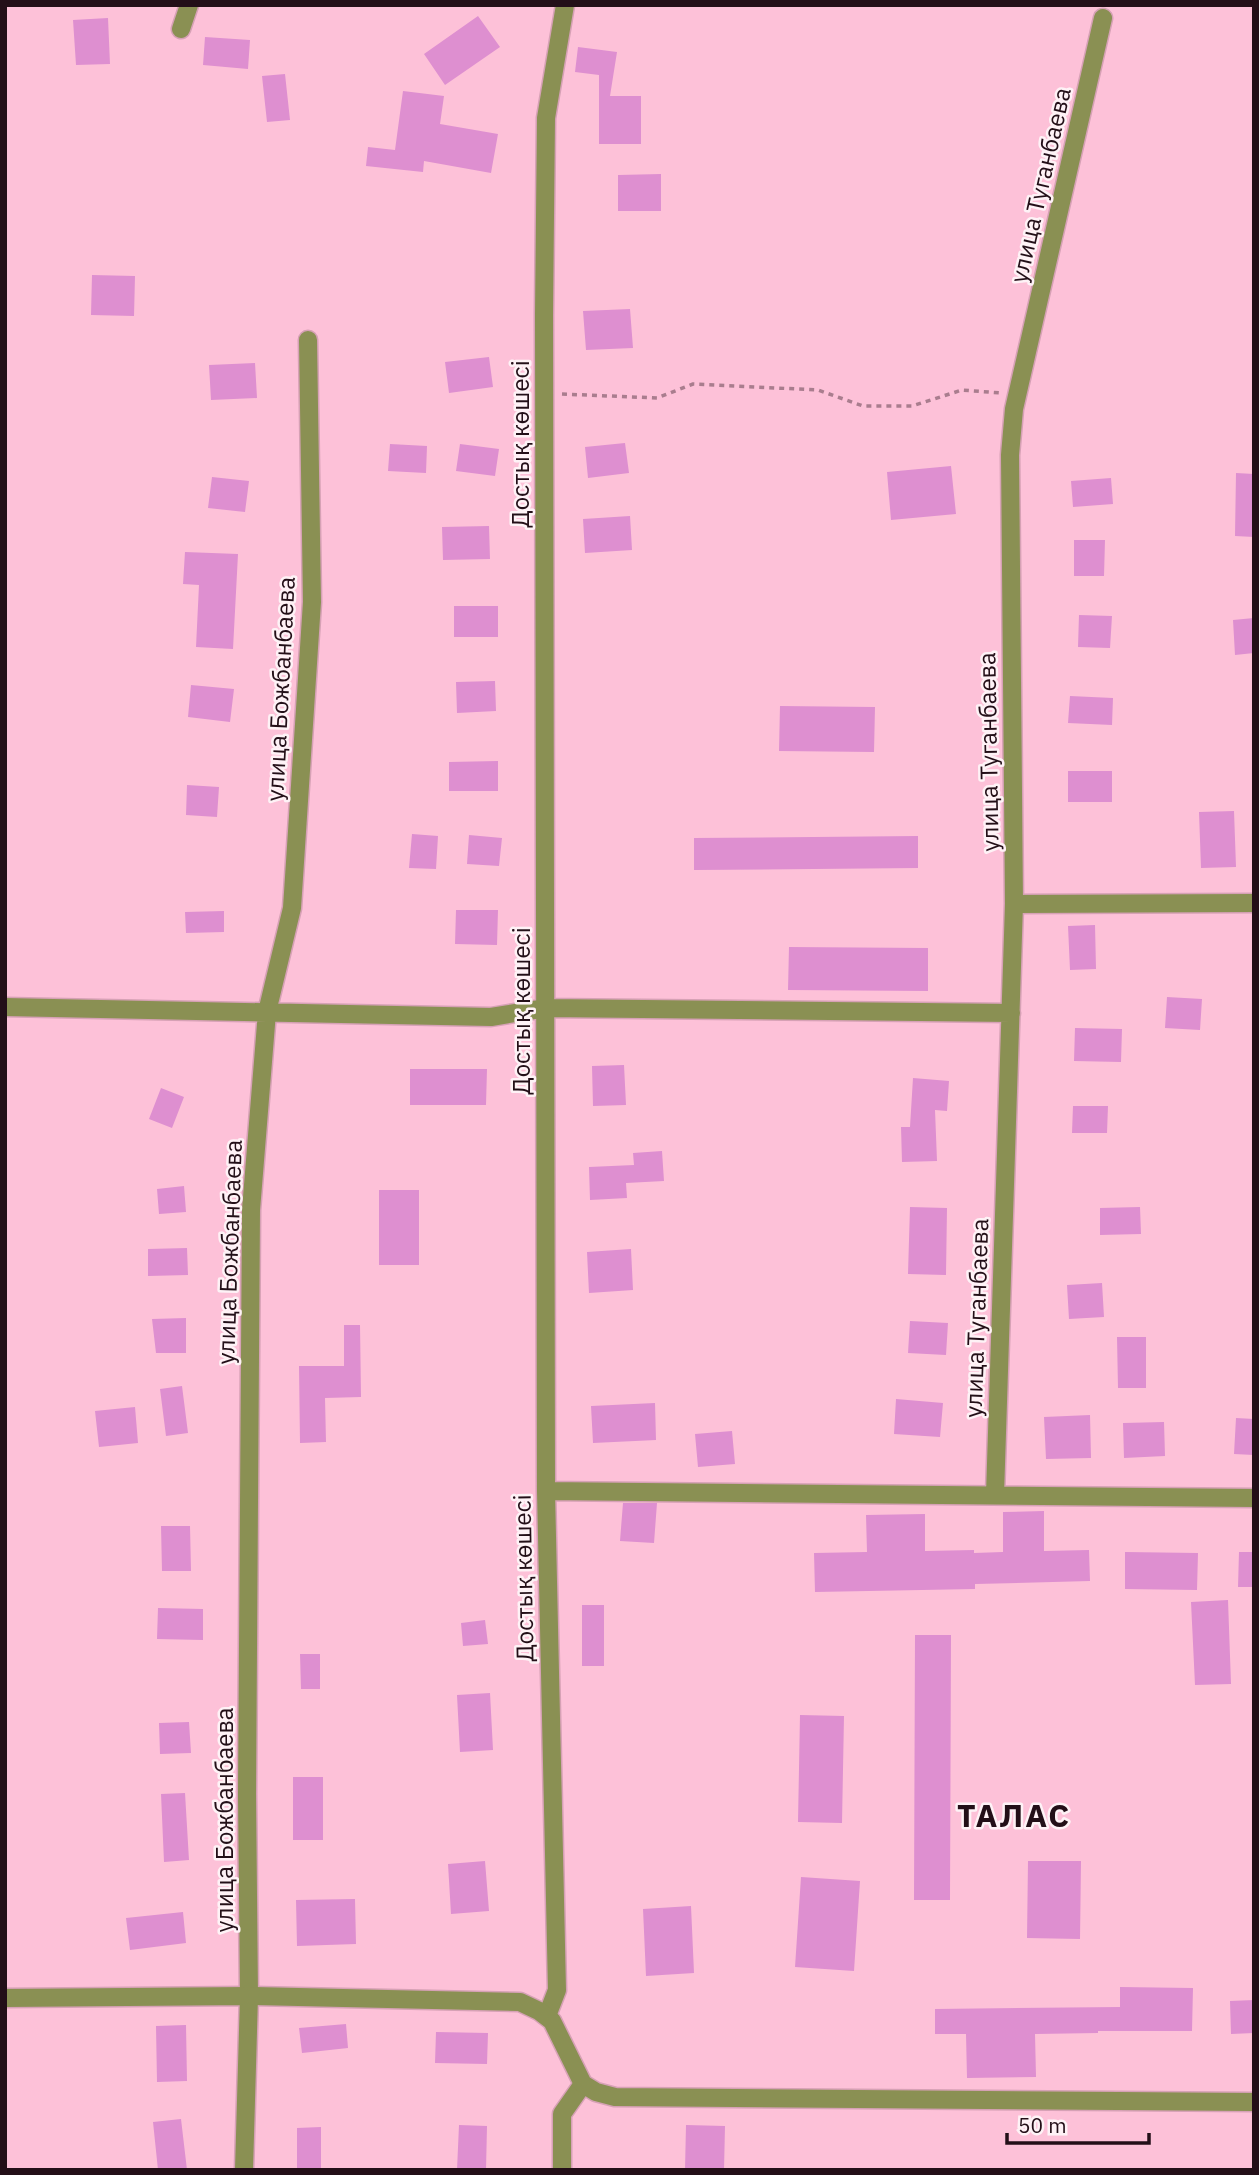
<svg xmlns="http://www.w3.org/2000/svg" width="1259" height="2175" font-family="'IBM Plex Sans',sans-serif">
	<rect width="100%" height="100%" fill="#fdc1d8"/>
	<path fill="#de8fd0" d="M478,16L500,47L445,85L424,54Z
		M108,18L110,64L76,65L73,20Z
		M205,37L250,40L248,69L203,65Z
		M578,47L617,52L610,96H641V144H599V75L575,72Z
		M285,74L290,120L267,122L262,76Z
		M403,91L444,96L440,124L498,134L491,173L424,161L423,172L366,166L368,147L395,150Z
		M661,174V211H618V175Z
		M92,275L135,276L134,316L91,315Z
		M630,309L633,348L586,350L583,311Z
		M489,357L493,387L449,393L445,362Z
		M255,363L257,398L211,400L209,365Z
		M625,443L629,473L588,478L585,447Z
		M390,444L427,446L426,473L388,471Z
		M460,444L499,449L495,476L456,471Z
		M951,466L956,514L891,520L887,472Z
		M1236,473L1254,474V537L1235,536Z
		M212,477L249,481L245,512L208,508Z
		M1111,478L1113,504L1073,507L1071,481Z
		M630,516L632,550L585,553L583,519Z
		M489,526L490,559L443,560L442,527Z
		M1074,540H1105L1104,576H1074Z
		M185,552L238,554L233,649L196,647L199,585L183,584Z
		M454,606H498V637H454Z
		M1079,615L1112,616L1110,648L1078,647Z
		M1254,618V653L1235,655L1233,620Z
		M495,681L496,711L457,713L456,682Z
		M191,685L234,689L230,722L188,717Z
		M1070,696L1113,698L1112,725L1068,723Z
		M780,706L875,707L874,752L779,751Z
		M498,761V791H449V762Z
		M1068,771H1112V802H1068Z
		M187,785L219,787L217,817L186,815Z
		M1234,811L1236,867L1201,868L1199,812Z
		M412,834L438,836L436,869L409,868Z
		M469,835L502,838L499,866L467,864Z
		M918,836V868L694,870V838Z
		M456,910H498L497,945L455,944Z
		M224,911V932L186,933L185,912Z
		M1095,925L1096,969L1070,970L1068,926Z
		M789,947L928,948V991L788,990Z
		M1167,997L1202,999L1200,1030L1165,1028Z
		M1075,1028L1122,1029L1121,1062L1074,1061Z
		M624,1065L626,1105L593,1106L592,1066Z
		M410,1069H487L486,1105H410Z
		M913,1078L949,1081L947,1111L935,1110L937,1161L902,1162L901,1127H910Z
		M161,1088L184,1097L172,1128L149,1119Z
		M1073,1106H1108L1107,1133H1072Z
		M662,1151L664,1181L626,1183L627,1198L590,1200L589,1167L634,1165L633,1153Z
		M184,1186L186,1212L159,1214L157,1189Z
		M379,1190H419V1265H379Z
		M910,1207L947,1208L946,1275L908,1274Z
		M1140,1207L1141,1234L1100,1235V1208Z
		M187,1248L188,1275L148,1276V1249Z
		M631,1249L633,1290L589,1293L587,1252Z
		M1102,1283L1104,1317L1069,1319L1067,1285Z
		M186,1318V1353H156L152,1319Z
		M910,1321L948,1323L946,1355L908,1353Z
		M344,1325H360L361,1397L325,1398L326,1442L300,1443L299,1366H344Z
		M1117,1337H1146V1388H1118Z
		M182,1386L188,1433L166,1436L160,1389Z
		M896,1399L943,1403L940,1437L894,1434Z
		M655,1403L656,1440L593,1443L591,1406Z
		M135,1407L138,1443L99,1447L95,1411Z
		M1090,1415L1091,1458L1046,1459L1044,1417Z
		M1236,1418L1254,1419V1455L1234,1454Z
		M1164,1422L1165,1456L1124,1458L1123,1423Z
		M732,1431L735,1464L698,1467L695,1434Z
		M623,1503H657L654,1543L620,1541Z
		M1044,1511V1551L1089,1550L1090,1581L975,1584V1589L815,1592L814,1553L867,1552L866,1515L925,1514V1551L974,1550V1553L1003,1552V1512Z
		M161,1526H190L191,1571H162Z
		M1125,1552L1198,1553L1197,1590L1125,1589Z
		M1239,1552H1254V1587H1238Z
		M1228,1600L1231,1684L1195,1685L1191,1602Z
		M582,1605H604V1666H582Z
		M158,1608L203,1609V1640L157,1639Z
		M485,1620L488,1644L463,1646L461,1623Z
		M915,1635H951L950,1900H914Z
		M300,1654H320V1689H301Z
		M490,1693L493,1750L460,1752L457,1695Z
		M800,1715L844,1716L842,1823L798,1822Z
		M189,1722L191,1753L160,1754L159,1723Z
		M293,1777H323V1840H293Z
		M185,1793L189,1860L164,1862L161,1794Z
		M485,1861L489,1911L451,1914L448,1864Z
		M1028,1861H1081L1080,1939L1027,1938Z
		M801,1877L860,1881L854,1971L795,1967Z
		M355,1899L356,1944L297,1946L296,1900Z
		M691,1906L694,1973L646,1976L643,1909Z
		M183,1912L186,1943L130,1950L126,1918Z
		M1120,1987L1193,1988L1192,2031H1098V2033L1035,2034L1036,2077L967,2078L966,2034H935V2009L1120,2007Z
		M1254,2000V2033L1231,2034L1230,2001Z
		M346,2024L348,2048L302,2053L299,2028Z
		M186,2025L187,2081L157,2082L156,2026Z
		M436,2032L488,2033L487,2064L435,2063Z
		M181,2119L187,2170H158L153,2122Z
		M459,2125L487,2126L486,2170H457Z
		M686,2125L725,2126L724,2170H685Z
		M321,2127V2170H297V2128Z"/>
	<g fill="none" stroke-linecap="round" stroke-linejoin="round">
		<defs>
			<path id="minor" d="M181,29L189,5
				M1014,904L1254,903
				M5,1007L491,1017L546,1008L1011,1013
				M546,1491L1254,1498
				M995,1495L1014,904L1010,455L1014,409L1103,18
				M547,2016L557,1990L546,1491L544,315L546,118L565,5
				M244,2170L249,1996L247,1794L251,1210L267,1012L292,908L312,602L308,340
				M562,2170V2114L583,2084"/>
			<path id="tertiary" d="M5,1998L249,1996L520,2002L539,2011L552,2021L583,2084L596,2092L615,2097L1254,2102"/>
		</defs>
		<use href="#minor" stroke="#d6a1b5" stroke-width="21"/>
		<use href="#tertiary" stroke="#d6a1b5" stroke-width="21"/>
		<path stroke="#a97d8e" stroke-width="3.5" stroke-dasharray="5 5" stroke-linecap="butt" d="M562,394L657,398L693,384L818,390L863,406H912L962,390L1001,393"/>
		<use href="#minor" stroke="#8a9053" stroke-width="18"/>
		<use href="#tertiary" stroke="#8a9053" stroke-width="18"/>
	</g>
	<g text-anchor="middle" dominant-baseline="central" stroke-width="5" stroke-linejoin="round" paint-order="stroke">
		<g font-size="24" fill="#230f18" stroke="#fef2f6">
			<text transform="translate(1040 185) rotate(-77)">улица Туганбаева</text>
			<text transform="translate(520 444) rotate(-90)">Достық көшесі</text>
			<text transform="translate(280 689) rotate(-87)">улица Божбанбаева</text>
			<text transform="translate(988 752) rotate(-91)">улица Туганбаева</text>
			<text transform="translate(521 1011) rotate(-90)">Достық көшесі</text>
			<text transform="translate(229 1252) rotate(-88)">улица Божбанбаева</text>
			<text transform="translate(976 1318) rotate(-88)">улица Туганбаева</text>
			<text transform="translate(523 1578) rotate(-91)">Достық көшесі</text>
			<text transform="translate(224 1820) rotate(-90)">улица Божбанбаева</text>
		</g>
		<g font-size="32" font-weight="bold" letter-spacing="2" fill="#230f18" stroke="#fef2f6">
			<text x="1014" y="1815">ТАЛАС</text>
		</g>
	</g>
	<rect width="1259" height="2175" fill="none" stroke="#230f18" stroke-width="14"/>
	<path d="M1007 2133v10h142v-10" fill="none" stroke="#230f18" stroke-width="3.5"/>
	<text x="1018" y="2133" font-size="21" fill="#230f18" stroke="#fef2f6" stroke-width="5" paint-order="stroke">50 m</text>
</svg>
